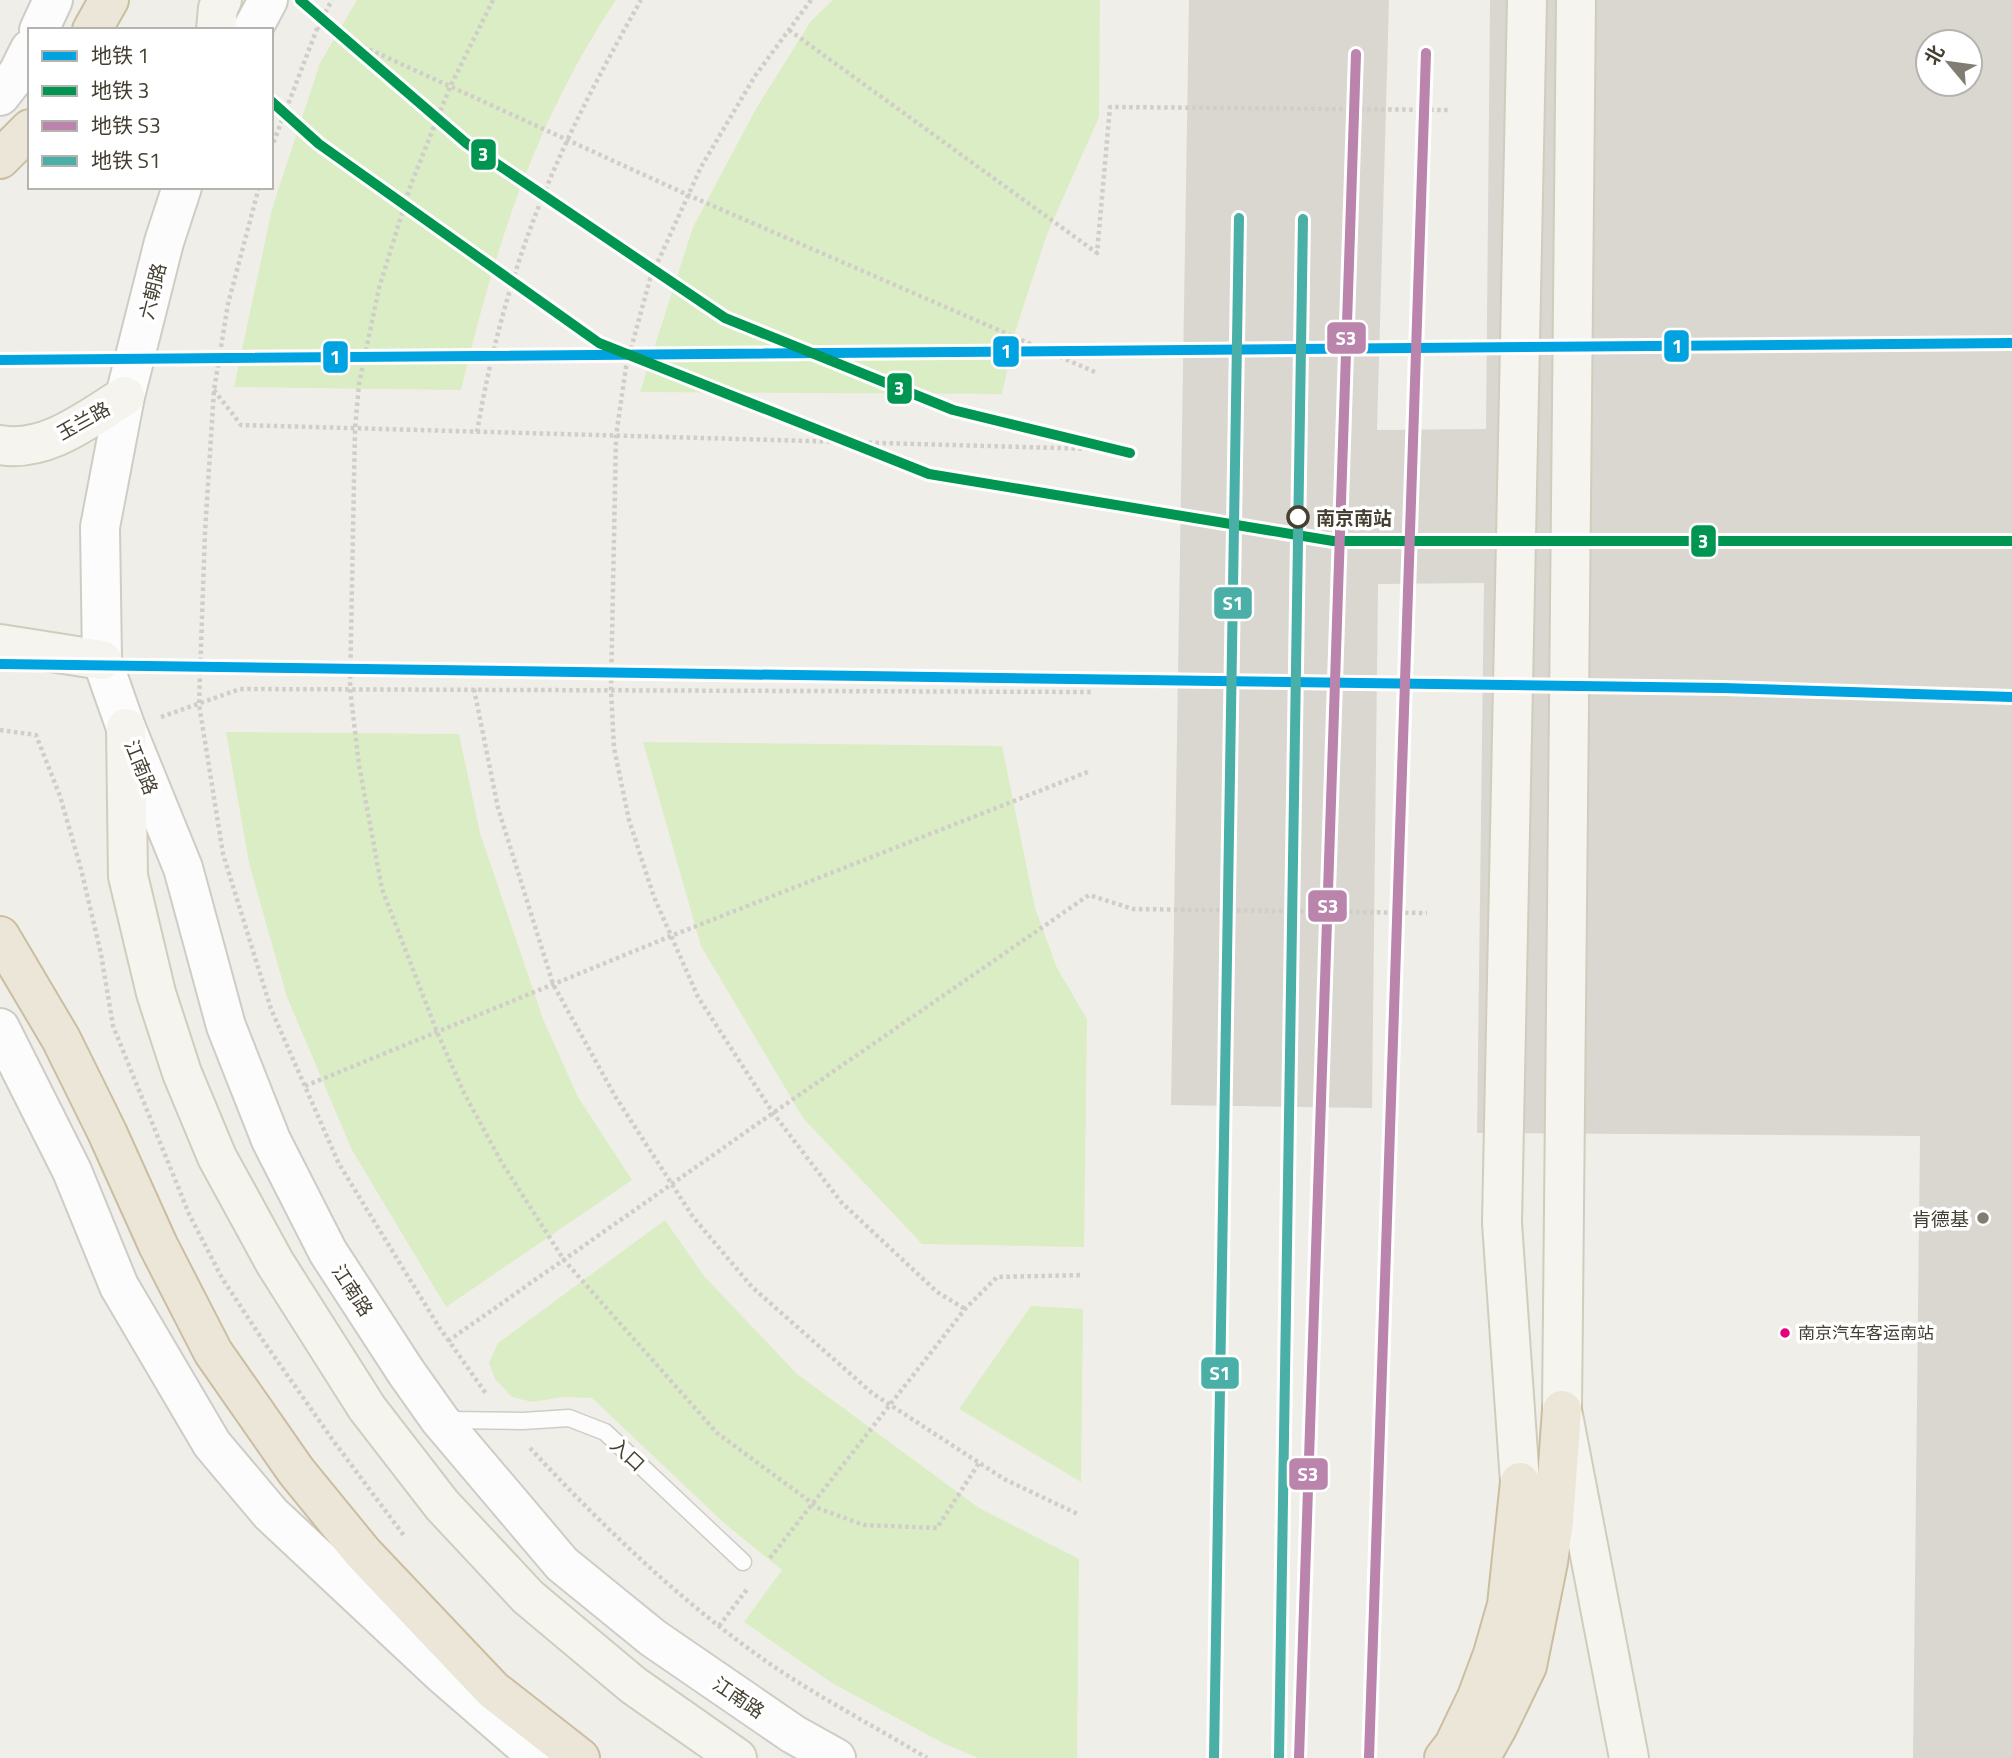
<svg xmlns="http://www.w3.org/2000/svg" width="2012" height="1758" font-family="'Titillium Web','Noto Sans SC',sans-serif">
	<rect width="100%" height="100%" fill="#f0eee8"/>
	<path fill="#dbedc5" d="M357,0H616C534,123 495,248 461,390L234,387L272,209L320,63Z
		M833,0H1100L1099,117L1047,234L1016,329L1002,394L640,392L693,227L757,107L811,21Z
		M226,732L459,734L480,833L543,1019L578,1097L632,1180L446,1307L352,1150L287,997L249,863Z
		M643,742L1002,746L1035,908L1057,968L1087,1019L1084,1247L922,1244L803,1118L701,946Z
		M665,1220L704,1276L797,1374L979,1508L1079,1559L1077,1758H978L943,1743L832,1683L744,1622L782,1570L724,1523L592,1398L563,1397L532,1402L512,1397L495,1379L489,1363L498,1343Z
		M1031,1306L1083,1309L1081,1482L959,1409Z"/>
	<path fill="#d9d7d0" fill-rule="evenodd" d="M1189,0H1389L1377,430L1486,429L1490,0H2012V1758H1913L1920,1136L1477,1133L1484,583L1378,584L1372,1108L1171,1105ZM1928,42H1970V84H1928Z"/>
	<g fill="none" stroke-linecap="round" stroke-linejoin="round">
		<defs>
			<path id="service" d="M446,1420L523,1421L569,1418L605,1432L743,1562"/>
			<path id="tertiary" d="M39,30L53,0
				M252,30L268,0
				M0,96L18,73L30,49
				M182,187L164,242L125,396L100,527L102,660L126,728L183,868L226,1026L271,1140L328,1252L406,1372L440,1420L562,1564L653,1638L793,1734L836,1758
				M0,1028L72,1171L119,1286L212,1444L271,1514L442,1674L539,1758"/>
			<path id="secondary" d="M1576,0L1562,1410L1629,1758
				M216,30L218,8L222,0
				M0,445C46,453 88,419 125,396
				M0,644L102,660
				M126,728L128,876L156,993L182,1073L217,1157L275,1263L367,1408L442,1505L528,1597L633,1685L737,1758
				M1520,1482L1502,1223L1527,0"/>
			<path id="motorway" d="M92,30L109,0
				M0,159L30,129
				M0,936L61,1039L107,1132L158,1245L213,1352L296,1471L363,1553L493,1690L580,1758
				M1444,1758L1454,1745L1477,1697L1493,1654L1507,1605L1520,1482
				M1480,1758L1497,1728L1527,1666L1548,1562L1554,1521L1562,1410"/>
		</defs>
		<use href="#service" stroke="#ceccc5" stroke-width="19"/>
		<use href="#tertiary" stroke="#ceccc5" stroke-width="42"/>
		<use href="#secondary" stroke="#d0ccbe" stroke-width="42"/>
		<use href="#motorway" stroke="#cbbea0" stroke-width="42"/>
		<path stroke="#d1cec9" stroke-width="4.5" stroke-dasharray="3.5 3.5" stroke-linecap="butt" d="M493,0L450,87L411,184L379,288L359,384L355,429L350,689L359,765L382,889L437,1032L464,1093L502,1163L564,1260L717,1433L812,1503L820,1509L864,1525L937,1528L979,1463
			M811,0L755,76L701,167L650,279L626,367L616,436L611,690L614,748L629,820L654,897L698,997L773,1113L841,1202L937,1292L965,1309
			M318,26L688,195L1095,372
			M789,30L1097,253L1110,107L1450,110
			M271,149L318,26L332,0
			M259,187L228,304L214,390L205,532L199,704L223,854L271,1009L339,1164L439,1327L487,1395
			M214,390L241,425L1094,449
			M477,432C491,350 513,268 545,191C572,125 606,62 641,0
			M474,689L498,808L553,984L615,1096L693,1217L752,1287L872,1393L1004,1479L1080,1515
			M161,717L240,689L1091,692
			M0,730L36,735L60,796L81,869L101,954L113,1026L189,1214L222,1278L262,1339L332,1439L405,1537
			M305,1086L671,936L1090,771
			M448,1341L773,1113L1089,895L1133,909L1427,913
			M530,1448C604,1528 685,1606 776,1668C824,1700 877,1728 927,1758
			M770,1558L965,1309L997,1277L1083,1275
			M719,1626L748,1588"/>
		<use href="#service" stroke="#fdfcfc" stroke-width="16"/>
		<use href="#tertiary" stroke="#fdfcfc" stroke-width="38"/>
		<use href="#secondary" stroke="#f6f4ee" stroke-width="38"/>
		<use href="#motorway" stroke="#ece6d8" stroke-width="38"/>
		<defs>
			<path id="metro-1" d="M0,360L2012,343
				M0,664L1723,688L2012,697"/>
			<path id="metro-2" d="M300,0L466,143L725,318L953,410L1130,453
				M271,101L319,144L599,343L929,474L1333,541H2012"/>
			<path id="metro-3" d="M1299,1758L1356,54
				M1369,1758L1426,53"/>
			<path id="metro-4" d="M1214,1758L1239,218
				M1279,1758L1303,219"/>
		</defs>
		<use href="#metro-1" stroke="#fff" stroke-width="16"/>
		<use href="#metro-2" stroke="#fff" stroke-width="16"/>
		<use href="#metro-3" stroke="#fff" stroke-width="16"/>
		<use href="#metro-4" stroke="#fff" stroke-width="16"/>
		<use href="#metro-1" stroke="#00a2df" stroke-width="10"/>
		<use href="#metro-2" stroke="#009651" stroke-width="10"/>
		<use href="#metro-3" stroke="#ba84ac" stroke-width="10"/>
		<use href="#metro-4" stroke="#4aafa7" stroke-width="10"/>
	</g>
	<circle fill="#fff" stroke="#464033" stroke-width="3.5" cx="1298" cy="517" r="10"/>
	<circle fill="#827d72" stroke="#fff" stroke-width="2.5" cx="1983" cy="1218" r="7"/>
	<circle fill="#e5007d" stroke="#fff" stroke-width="2.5" cx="1785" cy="1333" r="6"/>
	<g text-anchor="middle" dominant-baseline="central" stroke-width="7" stroke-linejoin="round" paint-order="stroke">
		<g font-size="17" fill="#464033" stroke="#fff" text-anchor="start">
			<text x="1798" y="1333">南京汽车客运南站</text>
		</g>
		<g font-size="19" fill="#464033" stroke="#fff">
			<text transform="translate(152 291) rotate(-76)">六朝路</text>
			<text transform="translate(83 420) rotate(-29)">玉兰路</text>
			<text transform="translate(142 767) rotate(68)">江南路</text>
			<text transform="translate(353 1290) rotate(57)">江南路</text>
			<text transform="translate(628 1454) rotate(43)">入口</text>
			<text transform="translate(739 1697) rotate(34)">江南路</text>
		</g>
		<g font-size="19" font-weight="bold" fill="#464033" stroke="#fff" text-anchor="start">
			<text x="1316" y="517">南京南站</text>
		</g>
		<g font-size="19" fill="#464033" stroke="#fff" text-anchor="end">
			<text x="1969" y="1218">肯德基</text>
		</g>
	</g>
	<g stroke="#fff" stroke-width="2.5">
		<rect x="470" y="138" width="27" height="33" rx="7" fill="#009651"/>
		<rect x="1326" y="321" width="41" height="34" rx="7" fill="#ba84ac"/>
		<rect x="1663" y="329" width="27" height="34" rx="7" fill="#00a2df"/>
		<rect x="992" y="335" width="28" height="33" rx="7" fill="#00a2df"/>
		<rect x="322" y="340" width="27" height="34" rx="7" fill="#00a2df"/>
		<rect x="886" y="372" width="27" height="33" rx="7" fill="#009651"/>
		<rect x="1690" y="524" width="27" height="34" rx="7" fill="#009651"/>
		<rect x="1213" y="586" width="40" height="34" rx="7" fill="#4aafa7"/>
		<rect x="1307" y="889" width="41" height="34" rx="7" fill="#ba84ac"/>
		<rect x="1200" y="1356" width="40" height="34" rx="7" fill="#4aafa7"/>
		<rect x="1288" y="1457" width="41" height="34" rx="7" fill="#ba84ac"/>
	</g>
	<g font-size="19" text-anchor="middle" font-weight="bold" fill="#fff">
		<text x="483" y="161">3</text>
		<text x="1346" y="345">S3</text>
		<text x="1677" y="353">1</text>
		<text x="1006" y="358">1</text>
		<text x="335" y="364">1</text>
		<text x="899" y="395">3</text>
		<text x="1703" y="548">3</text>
		<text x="1233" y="610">S1</text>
		<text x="1328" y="913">S3</text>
		<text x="1220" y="1380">S1</text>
		<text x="1308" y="1481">S3</text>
	</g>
	<rect x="28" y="28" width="245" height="161" fill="#ffffff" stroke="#b5b3ad" stroke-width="2"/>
	<rect x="42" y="51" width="35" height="10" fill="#00a2df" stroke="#b5b3ad" stroke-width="2"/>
	<text x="91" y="63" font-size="21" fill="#464033">地铁 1</text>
	<rect x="42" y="86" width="35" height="10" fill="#009651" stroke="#b5b3ad" stroke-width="2"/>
	<text x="91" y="98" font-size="21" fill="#464033">地铁 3</text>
	<rect x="42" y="121" width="35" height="10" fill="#ba84ac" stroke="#b5b3ad" stroke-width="2"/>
	<text x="91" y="133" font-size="21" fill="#464033">地铁 S3</text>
	<rect x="42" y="156" width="35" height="10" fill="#4aafa7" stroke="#b5b3ad" stroke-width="2"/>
	<text x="91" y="168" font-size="21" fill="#464033">地铁 S1</text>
	<g transform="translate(1949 63) rotate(299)"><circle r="33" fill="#ffffff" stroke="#b5b3ad" stroke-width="2"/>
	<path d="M0-5L12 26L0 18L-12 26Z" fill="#827d72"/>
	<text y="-10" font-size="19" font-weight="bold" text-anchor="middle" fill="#464033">北</text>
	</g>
</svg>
